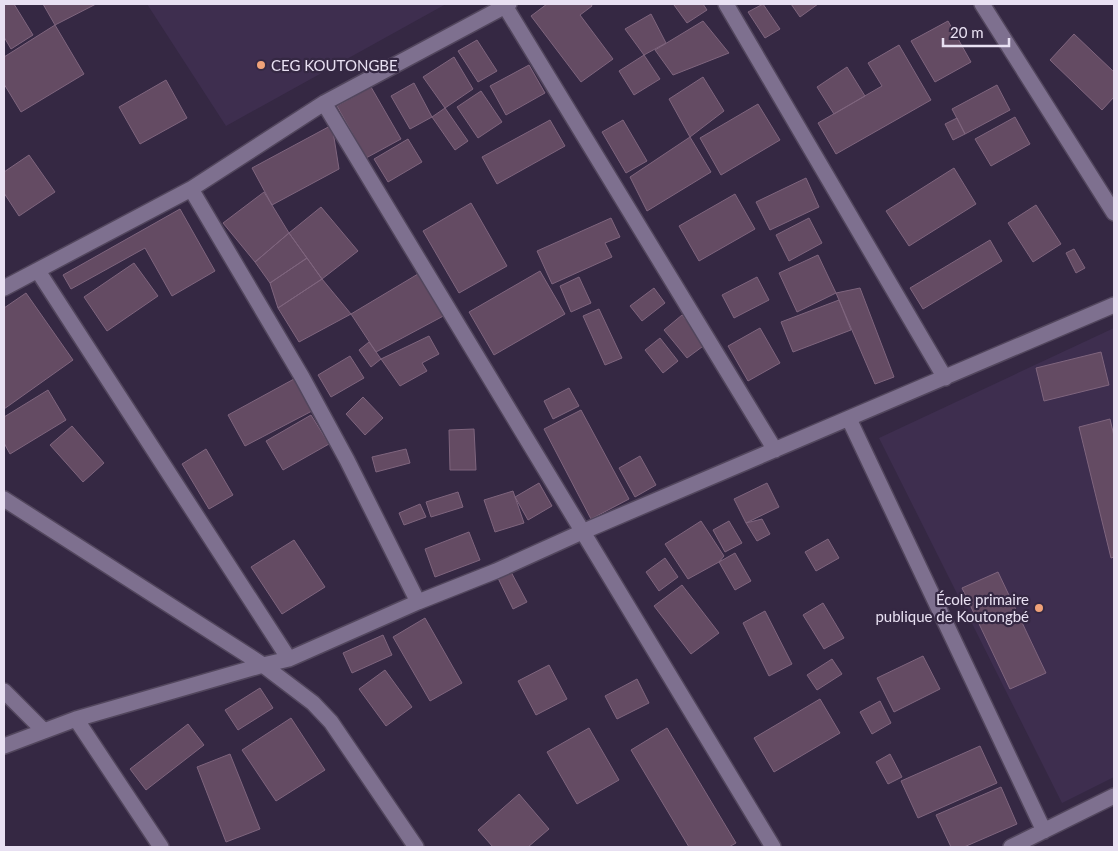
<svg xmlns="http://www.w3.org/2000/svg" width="1118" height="851" font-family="Lato,sans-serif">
	<rect width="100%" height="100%" fill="#352843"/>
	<path fill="#3e2e4f" d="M147,4H446L226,126Z
		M1114,328V777L1062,803L879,438Z"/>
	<path fill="#644b63" stroke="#7f657e" d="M4,4H14L33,35L11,49L4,37Z
		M43,4H96L55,25Z
		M547,4H591L592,6L580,15L613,59L581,82L531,16Z
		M675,4H703L707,10L687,23L674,5Z
		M763,4L780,29L765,38L748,12Z
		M791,4H818L800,17Z
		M651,14L666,43L644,55L625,29Z
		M703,21L729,53L673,75L655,50Z
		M948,21L971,62L935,82L911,41Z
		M55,25L84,74L21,112L4,84V57Z
		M1074,34L1114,72V97L1102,110L1050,60Z
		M477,40L497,71L478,82L458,51Z
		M899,45L931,100L836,154L818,123L882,86L868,63Z
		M644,55L660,79L634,95L619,71Z
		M454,57L473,89L445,108L423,77Z
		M529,65L545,93L506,115L490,86Z
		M847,67L865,96L834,114L817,87Z
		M703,77L724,111L690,137L669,99Z
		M166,80L187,118L140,144L119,107Z
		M414,83L432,117L410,129L391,96Z
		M997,85L1010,110L965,134L952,109Z
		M371,87L401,139L366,158L337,106Z
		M481,91L502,122L478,138L457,107Z
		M758,104L780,140L721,175L700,138Z
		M445,108L468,141L455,150L432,117Z
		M1015,117L1030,144L991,166L975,139Z
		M957,118L965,134L953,140L945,124Z
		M550,120L565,146L497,184L482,157Z
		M623,120L647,161L626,173L602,132Z
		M332,125L339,169L272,205L252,168Z
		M690,137L711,172L647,211L630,177Z
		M408,139L422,162L388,182L374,159Z
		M29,155L55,192L19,216L4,193V172Z
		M954,168L976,204L909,246L886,211Z
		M806,178L819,207L770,230L756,202Z
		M264,192L289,233L255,262L223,223Z
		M735,194L755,229L699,261L679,226Z
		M471,203L507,266L459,293L423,231Z
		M1036,205L1061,244L1033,262L1008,223Z
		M321,207L358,251L322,279L289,233Z
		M180,209L215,271L172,296L145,248L71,289L63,275Z
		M611,218L620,237L605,243L612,257L552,284L537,251Z
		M809,218L822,243L789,261L776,235Z
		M289,233L307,258L270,283L255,262Z
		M990,240L1002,261L923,309L910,288Z
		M1074,249L1085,268L1076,273L1066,253Z
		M818,255L836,293L797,312L779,273Z
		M307,258L322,279L278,308L270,283Z
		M134,263L158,296L107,331L84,297Z
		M423,271L449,313L376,352L351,314Z
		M540,271L565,314L494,355L469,312Z
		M579,277L591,303L571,312L560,286Z
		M757,277L769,300L734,318L722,295Z
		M322,279L351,314L299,342L278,308Z
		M654,288L665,303L642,321L630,306Z
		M860,288L894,377L875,384L836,293Z
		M26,293L73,360L4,409V308Z
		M839,300L851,330L793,352L781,322Z
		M599,309L622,358L605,365L583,316Z
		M682,315L706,344L687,358L664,330Z
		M760,328L780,363L748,381L728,346Z
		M429,336L439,354L422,363L427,371L400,386L381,359Z
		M660,338L678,361L663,373L645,350Z
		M369,342L381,359L371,367L359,350Z
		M1101,352L1109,385L1044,401L1036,368Z
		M350,356L364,378L331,397L318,375Z
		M294,379L312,411L245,446L228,415Z
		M569,388L579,406L553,419L544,401Z
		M48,390L66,420L10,454L4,443V417Z
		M363,397L383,418L365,435L346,414Z
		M581,410L629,499L591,519L544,429Z
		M311,415L329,444L283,470L266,441Z
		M1110,419L1114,436V557L1111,558L1079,427Z
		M72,426L104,463L83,482L50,445Z
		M474,429L476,470H450L449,430Z
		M206,449L233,495L209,509L182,464Z
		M406,449L410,463L376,472L372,457Z
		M640,456L656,485L635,497L619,468Z
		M539,483L552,506L528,520L515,497Z
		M767,483L779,507L746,523L734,499Z
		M513,491L524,523L495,532L484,500Z
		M458,492L463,507L431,517L426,502Z
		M420,504L426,517L404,525L399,513Z
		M762,519L770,534L757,541L746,523Z
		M701,521L724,556L719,562L688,579L665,544Z
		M729,521L742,543L725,552L713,530Z
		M469,532L480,560L435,577L425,549Z
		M828,539L839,558L816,571L805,552Z
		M294,540L325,587L282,614L251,567Z
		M735,553L751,581L735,590L719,562Z
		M665,558L678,577L659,591L646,572Z
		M510,570L527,602L513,609L497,576Z
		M998,572L1046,673L1010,689L962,588Z
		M682,585L719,633L691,654L654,606Z
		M823,603L844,638L824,649L803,615Z
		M765,611L792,664L769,676L743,623Z
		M425,618L462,683L430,701L393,637Z
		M383,635L392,655L352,673L343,653Z
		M923,656L940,689L894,712L877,678Z
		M832,659L842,674L817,690L807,675Z
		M549,665L567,699L536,715L518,681Z
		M385,670L412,707L386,726L359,689Z
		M637,679L649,703L617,719L605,696Z
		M260,688L273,708L238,730L225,710Z
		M820,699L840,733L774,772L754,738Z
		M880,701L891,723L872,734L860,712Z
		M291,718L325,770L276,801L242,750Z
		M188,724L204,745L146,790L130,769Z
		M589,728L619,780L577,804L547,752Z
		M667,728L736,843L729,847H689L631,750Z
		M980,746L997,783L918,818L901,781Z
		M230,754L260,829L226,842L197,767Z
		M890,754L902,777L888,784L876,762Z
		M1001,787L1017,824L964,847H951L936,815Z
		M519,794L549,829L528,847H493L478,830Z"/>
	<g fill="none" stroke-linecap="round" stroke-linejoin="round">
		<defs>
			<path id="street" d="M726,4L945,378
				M982,4L1114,213
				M505,6L775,450
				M324,103L773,847
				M191,189L302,377L347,460L418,602
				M38,271L289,659
				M4,288L191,189L324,103L509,4
				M849,419L1044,831
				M4,499L263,665L313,703L331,722L416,847
				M4,691L44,731
				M76,719L161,847
				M4,746L76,719L263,665L289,659L418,602L496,571L582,532L1114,305
				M1011,847L1114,796"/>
		</defs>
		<use href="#street" stroke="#52465d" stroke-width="18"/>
		<use href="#street" stroke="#7e708f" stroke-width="15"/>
	</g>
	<g fill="#f0a279" stroke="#352843" stroke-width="2">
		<circle cx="261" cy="65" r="5"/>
		<circle cx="1039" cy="608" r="5"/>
	</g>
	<g text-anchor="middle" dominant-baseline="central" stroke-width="4.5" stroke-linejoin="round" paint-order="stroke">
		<g font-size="15" fill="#e8e0f2" stroke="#352843" text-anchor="start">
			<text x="271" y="65">CEG KOUTONGBE</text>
			<text x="1029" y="599" text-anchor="end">École primaire<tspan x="1029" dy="17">publique de Koutongbé</tspan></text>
		</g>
	</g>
	<rect width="1118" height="851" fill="none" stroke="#e8e0f2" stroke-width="10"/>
	<path d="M943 38v8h66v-8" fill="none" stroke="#e8e0f2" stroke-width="2.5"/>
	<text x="950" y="38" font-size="15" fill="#e8e0f2" stroke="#352843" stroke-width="4" paint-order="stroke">20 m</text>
</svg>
